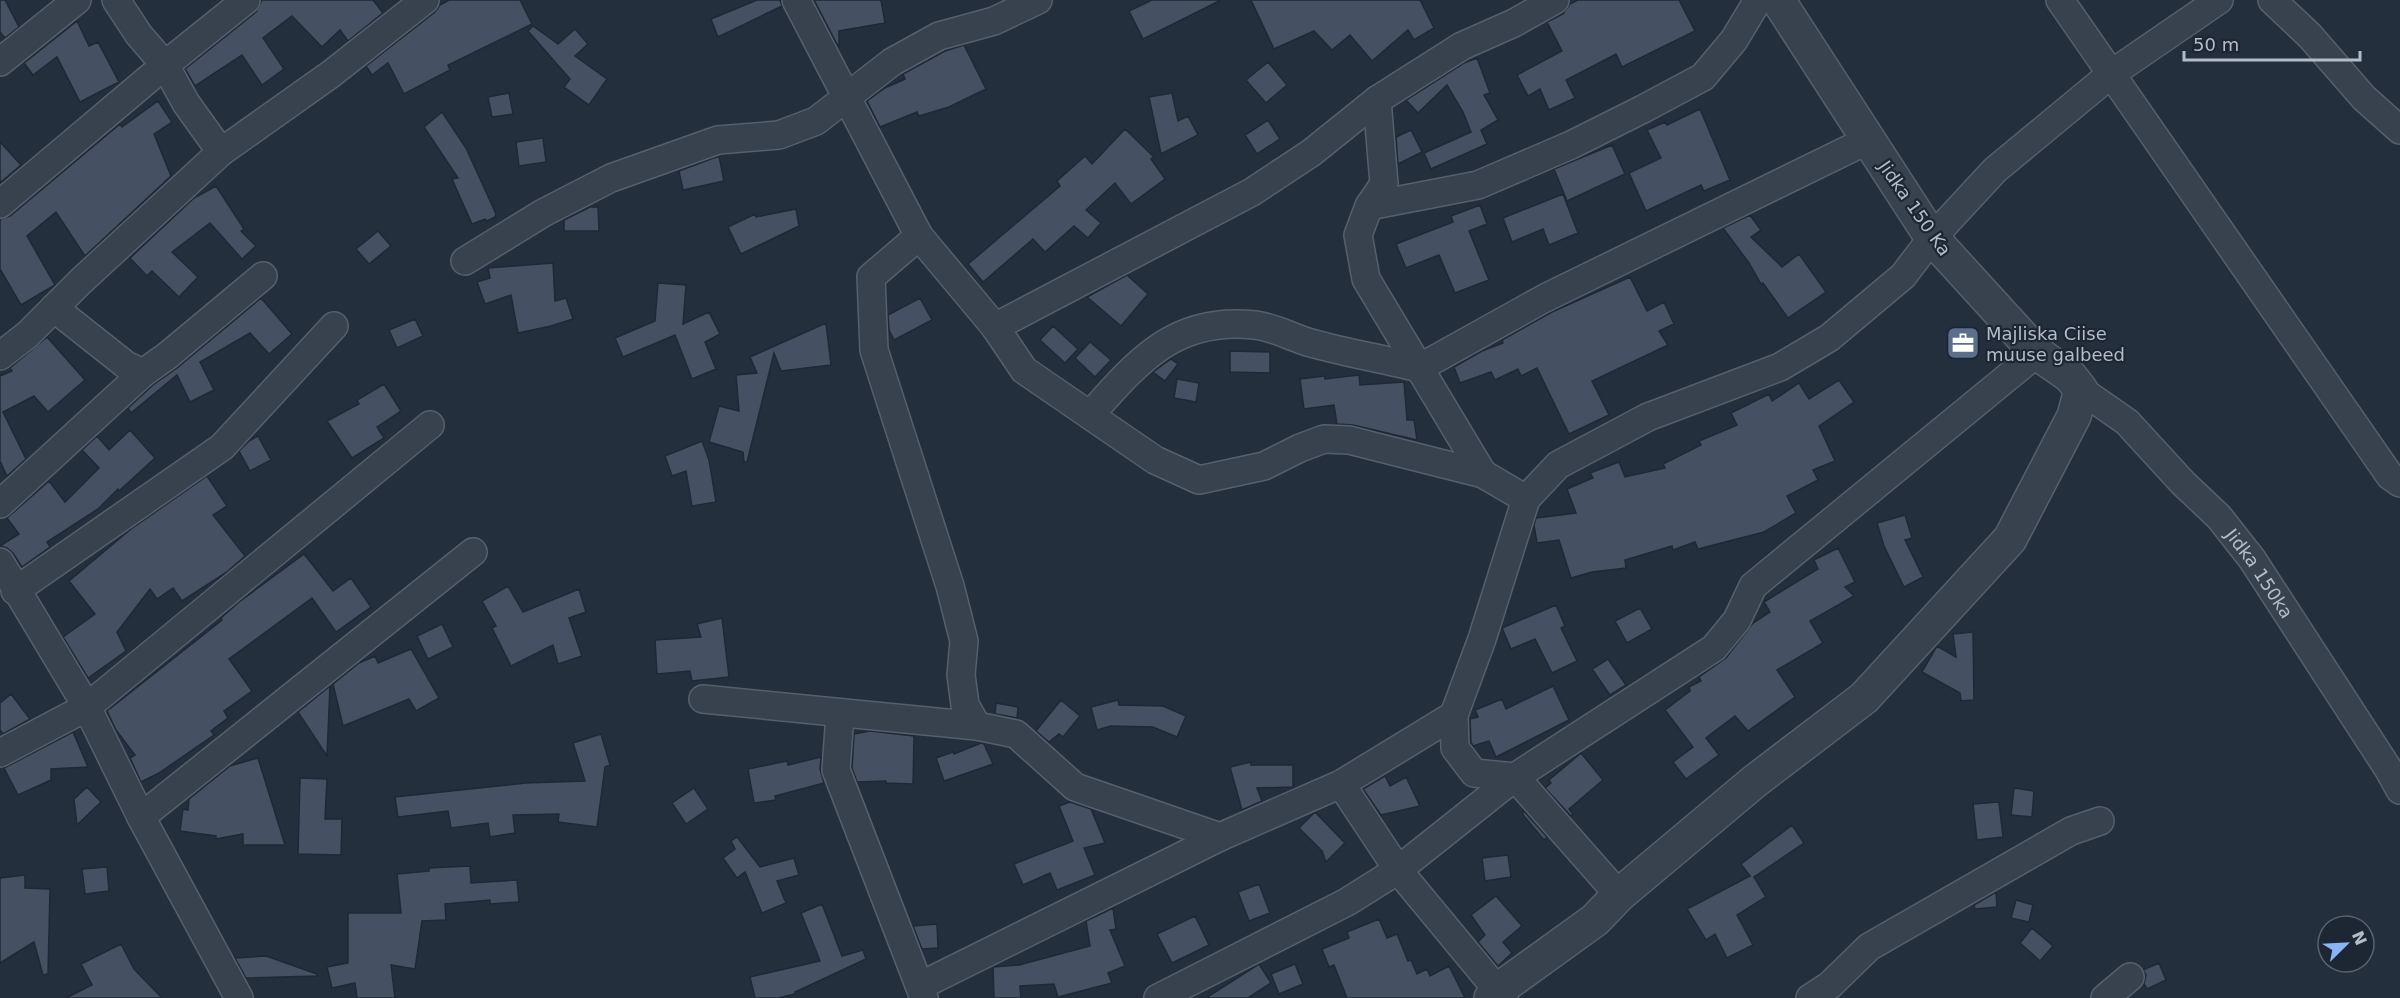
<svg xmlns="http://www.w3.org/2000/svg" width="2400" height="998" font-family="'DejaVu Sans',sans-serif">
	<rect width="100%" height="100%" fill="#242f3e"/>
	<path fill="#455162" stroke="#1f2835" stroke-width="1.5" d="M0,0H5L19,27L5,38L0,32Z
		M262,0H373L383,13L348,41L340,30L322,47L292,16L263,38L284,69L262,85L242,55L195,86L185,69L256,12Z
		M449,0H520L532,24L448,65L450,70L404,94L388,63L372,75L366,66L435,12L440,5Z
		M757,0H780L782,6L718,37L711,19Z
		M814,0H881L885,23L839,31V48Z
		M1152,0H1221L1143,39L1129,11Z
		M1251,0H1420L1434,28L1414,40L1408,30L1372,61L1350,35L1332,50L1314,31L1274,49Z
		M1578,0H1679L1695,31L1622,67L1616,54L1566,80L1575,98L1549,110L1540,89L1528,96L1517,75L1562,51L1547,22L1563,14L1570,4Z
		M77,21L89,46L98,42L119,82L80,102L57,57L33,75L24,63Z
		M533,26L558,44L575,29L588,44L575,56L607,79L589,105L564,87L570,79L528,31Z
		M964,45L986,89L949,107L919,116L917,112L880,127L867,101L885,88L905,79L903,74L945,51Z
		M1477,58L1490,93L1484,95L1498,120L1481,130L1487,144L1431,169L1424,153L1471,132L1463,112L1447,85L1418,113L1406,100L1464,63Z
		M1268,62L1287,85L1266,103L1246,80Z
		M509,93L513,114L492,117L488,97Z
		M1172,93L1178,121L1188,116L1198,135L1161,154L1149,97Z
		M158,101L172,122L154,134L171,176L85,256L56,212L27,236L55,285L21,305L0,269V219L10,216L120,124L122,127Z
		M1700,109L1730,180L1704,191L1701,185L1646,211L1629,173L1661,158L1647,130L1665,122L1667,125Z
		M442,112L466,148L496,214L495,217L487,221L485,219L472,224L452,179L458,178L424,127Z
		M1268,120L1280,139L1257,154L1245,135Z
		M1125,129L1154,157L1151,159L1165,179L1131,204L1115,183L1086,210L1101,223L1088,238L1074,226L1045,252L1033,239L983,282L968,264L1060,186L1057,181L1085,156L1092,164Z
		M1411,130L1422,152L1398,164L1396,137Z
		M543,138L546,162L519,166L516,142Z
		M0,142L21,165L0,183Z
		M1612,145L1625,174L1567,201L1554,169Z
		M719,156L724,181L683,190L679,171Z
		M216,186L244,229L241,231L256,246L242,259L210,223L172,252L198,277L179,297L152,271L147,276L130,258L194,198Z
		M1563,194L1578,233L1549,245L1543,229L1512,242L1503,218Z
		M1480,205L1487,224L1469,231L1489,280L1455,293L1439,255L1406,268L1396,244L1453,222L1451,216Z
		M590,207H598L599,231H564V220Z
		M796,209L799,226L741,254L728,227L755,214L756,217Z
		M1750,215L1761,230L1751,237L1782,267L1799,254L1826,292L1788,318L1763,283L1761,284L1749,263L1723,228Z
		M378,231L391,246L369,264L356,249Z
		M553,263L555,301L566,298L573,319L551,326L518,333L511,295L485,304L477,282L490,278L488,268Z
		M1127,275L1148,294L1121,326L1087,297Z
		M1630,277L1647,311L1664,302L1674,324L1659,331L1668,345L1592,381L1609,415L1569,434L1537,368L1521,376L1518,369L1495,380L1491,372L1460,383L1454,367L1482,351L1503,343L1502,340L1552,312Z
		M658,283L686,285L683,324L709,312L720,334L705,342L716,369L692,379L675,335L623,357L615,338L655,321Z
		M261,298L292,334L269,354L250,333L200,362L214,390L190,402L177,375L131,413L128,408L153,385L177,368Z
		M920,298L932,320L894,340L889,330L888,315Z
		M415,319L423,336L397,348L389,330Z
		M826,323L831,365L781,371L774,353L747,462H744L743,452L709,442L719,406L739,411L736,375L757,373L750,357Z
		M1053,326L1078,349L1065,363L1040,340Z
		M47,337L85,380L48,412L34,396L3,412L26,459L7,476L0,461V376L12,371L10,368Z
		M1090,342L1111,360L1095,377L1075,358Z
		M1230,351L1270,352V373L1230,372Z
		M1171,359L1178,364L1165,381L1153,372Z
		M1359,375L1360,385L1404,382L1407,420H1414L1417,440L1353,425L1337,424L1334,405L1304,409L1300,379L1325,376V379Z
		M1177,379L1199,383L1196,402L1174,398Z
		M1839,380L1854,402L1819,426L1835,461L1813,470L1818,480L1787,496L1796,513L1764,532L1698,549L1695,542L1673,550L1672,546L1625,560L1626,568L1592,572L1571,578L1559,540L1537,543L1534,525L1536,518L1576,513L1567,489L1593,478L1590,473L1619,462L1625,477L1665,468L1663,464L1701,445L1699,441L1737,425L1731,413L1769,394L1772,401L1799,383L1809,399Z
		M384,384L401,411L377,427L384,438L352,458L327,421L359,404L357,400Z
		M130,430L155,458L119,491L118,489L98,509L47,542L50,547L22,567L13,553L7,548L0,546L19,534L7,518L49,481L65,502L99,468L82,450L97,436L109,450Z
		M258,436L271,460L250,471L239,451L249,441Z
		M702,441L709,460L716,502L692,506L686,471L672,476L665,456Z
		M207,476L227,506L213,515L245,556L227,572L182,601L173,588L157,599L150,589L117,632L126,651L88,678L63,637L95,614L69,581L131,529Z
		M1905,515L1912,538L1905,540L1923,577L1904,587L1884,546L1877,523Z
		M1838,548L1855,582L1845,587L1854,596L1810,621L1823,643L1777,670L1795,697L1748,731L1735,716L1706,738L1719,755L1686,779L1673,762L1693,747L1665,710L1690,691L1689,687L1701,681L1699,677L1726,658L1753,623L1770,612L1764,602L1818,569L1814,560Z
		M304,554L333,591L351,578L371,607L336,632L312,598L229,659L252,691L224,711L228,718L211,731L214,735L159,773L141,782L130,758L135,755L116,730L107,711L222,620L221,618L239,602Z
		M508,586L523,612L579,589L586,612L569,618L582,656L558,664L553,645L511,666L492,628L496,626L482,601Z
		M1556,605L1565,626L1561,628L1577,661L1552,673L1535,639L1511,649L1502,628Z
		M1640,608L1652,629L1627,643L1615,621Z
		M722,618L729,677L692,681L690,671L657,674L655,640L701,637L697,624Z
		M442,624L453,647L428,659L417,636Z
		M1973,632L1974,700L1961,701L1960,693L1922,672L1937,646L1956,657L1953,634Z
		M411,649L439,698L416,711L409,699L343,726L333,684L359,663L375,656L378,663Z
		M1608,659L1626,685L1610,695L1592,669Z
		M330,686L327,756L298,712Z
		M1553,686L1569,720L1496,757L1489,741L1473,746L1471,742L1470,719L1478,717L1475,710L1502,699L1506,709Z
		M11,694L30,719L3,734L0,730V703Z
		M1061,700L1080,716L1063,737L1059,734L1049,742L1036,731Z
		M1118,700L1119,705L1163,706L1186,716L1177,737L1153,727L1111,726L1097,730L1091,707Z
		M996,703L1018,707L1017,718L995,714Z
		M870,731L914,736L913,784L886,783V781L857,782L852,768L854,734Z
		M73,732L88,767L51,769V780L18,795L4,768Z
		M601,734L610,765L605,767L597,827L558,822L559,814L513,815L515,833L490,837L488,823L451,828L448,811L398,817L395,797L526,783L585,781L573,743Z
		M981,743L984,744L993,764L944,781L936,758L953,752L954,754Z
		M1581,753L1603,780L1569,809L1573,814L1571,816L1545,788L1551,783L1549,780Z
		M821,757L820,769L824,783L775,796L776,800L754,803L748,769L787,761L788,765Z
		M258,758L285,845H243V834L216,839V836L180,831L183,809L188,810L189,799L230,766Z
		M1251,762V765H1293V787L1257,788L1262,801L1242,810L1230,767Z
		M1385,776L1390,786L1406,777L1420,806L1381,815L1363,789Z
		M300,778L327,779L325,819H342L341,855L298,854Z
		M87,787L101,802L77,825L74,799Z
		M694,788L708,809L686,824L672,803Z
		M2014,788L2034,791L2032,817L2011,815Z
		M1070,802L1091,809L1105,843L1084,848L1095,875L1057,890L1050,873L1023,885L1014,864L1073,841L1059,806Z
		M1999,802L2003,837L1977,840L1973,804Z
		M1523,810L1547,837L1544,840L1523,815Z
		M1315,812L1345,843L1326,862L1322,851L1299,828Z
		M1792,825L1804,843L1754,877L1766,897L1737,915L1753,945L1727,958L1715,934L1706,940L1687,909L1750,876L1741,864Z
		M737,837L760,867L794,858L799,875L777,881L786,903L762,913L745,872L737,878L723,858L735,849L731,841Z
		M1508,855L1511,877L1485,881L1482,858Z
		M470,866L471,883L517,880L519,902L490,904V900L445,904L446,920L422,921L415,969L391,965L395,998H357L355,983L332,988L327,967L348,963V913H401L397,874L429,871V868Z
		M107,867L109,891L85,894L82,869Z
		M25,875V888L50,889L48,974L43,975L34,942L0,963V878Z
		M1259,884L1270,913L1249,921L1238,892Z
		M1996,892L1997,907L1975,909L1974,905Z
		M1496,896L1522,926L1503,942L1512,953L1498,966L1478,942L1485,935L1471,915Z
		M2016,900L2033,905L2029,922L2011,918Z
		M822,904L842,956L863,950L866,959L795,992V994L778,998H755L750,977L820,961L801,913Z
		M1113,908L1116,929L1110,930L1125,966L1108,973L1112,983L1058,997L1054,984L1020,986L1021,998H994L993,967L1019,965L1090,946L1086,921Z
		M1195,916L1209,945L1172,963L1157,934Z
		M1379,919L1387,938L1397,934L1408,961L1411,960L1417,974L1427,969L1430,976L1449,966L1465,998H1347L1334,965L1329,967L1322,949L1349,938L1347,932Z
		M937,924L938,948L922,949L913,926Z
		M2032,928L2053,946L2040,961L2020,943Z
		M121,944L134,969L162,998H66L92,985L81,964Z
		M266,956L317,974V976L246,978L235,958Z
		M2159,963L2166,980L2147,989L2144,984L2146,975L2143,970Z
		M1259,964L1271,983L1248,998H1206Z
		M1295,964L1303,984L1279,994L1271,974Z"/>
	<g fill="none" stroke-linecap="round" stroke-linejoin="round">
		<defs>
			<g id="minor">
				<path d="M116,0L139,35L165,65L186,103L221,152"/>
				<path d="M796,0L919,236L995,327L1024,370L1155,460L1199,480L1264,466L1300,448L1324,439L1349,440L1483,474L1526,499"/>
				<path d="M2060,0L2390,476L2400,483"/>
				<path d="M2272,0L2310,36L2364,98L2400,130"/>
				<path d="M0,62L77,0"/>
				<path d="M1377,100L1384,184L1369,206L1358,235L1366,279L1483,474"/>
				<path d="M0,204L165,65L246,0"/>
				<path d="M1369,206L1478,185L1571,145L1643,109L1703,77L1734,40L1758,0"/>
				<path d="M919,236L871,277L874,350L950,586L964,641L961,675L965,705L977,726L1016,734L1075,787L1220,837"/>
				<path d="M465,261L543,213L611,178L718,140L779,135L816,121L892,62L939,36L994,21L1038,0"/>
				<path d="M54,308L126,365L143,373L167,356L263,276"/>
				<path d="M995,327L1252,192L1311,153L1377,100L1462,46L1514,23L1555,0"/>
				<path d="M0,356L27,335L81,281L221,152L331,74L425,0"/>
				<path id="s1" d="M2081,390L2127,422L2183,483L2219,517L2252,559L2389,770L2400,790"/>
				<path d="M1090,415C1138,361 1175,316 1255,325C1274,327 1293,338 1311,343C1347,353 1383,359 1419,368L1545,298L1868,140"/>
				<path d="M0,504L143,373"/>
				<path d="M0,562L87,707L141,817L239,998"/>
				<path d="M15,591L222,447L334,326"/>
				<path d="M703,699L977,726"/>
				<path d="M840,714L836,770L924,998"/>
				<path d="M0,753L87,707L430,425"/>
				<path d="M1341,784L1398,870L1504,998"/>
				<path d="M141,817L473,552"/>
				<path d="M1619,895L1515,777L1474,773L1455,748L1454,715L1482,639L1526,499L1558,465L1648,417L1780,367L1829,338L1903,276L1932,238L1995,170L2111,74L2219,0"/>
				<path d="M920,986L1220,837L1341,784L1454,715"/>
				<path d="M1158,998L1347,902L1398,870L1515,777L1714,648L1737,620L1753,586L2037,353"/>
				<path d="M1810,998L1830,985L1869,947L2071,831L2100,821"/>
				<path d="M2105,998L2130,977"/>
			</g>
			<path id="tertiary" d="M1491,998L1498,990L1595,920L1619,895L1755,781L1864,698L2010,539L2074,416L2081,390L2070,376L2037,353L1932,238L1778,0"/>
		</defs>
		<use href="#minor" stroke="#565f6c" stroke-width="30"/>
		<use href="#tertiary" stroke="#565f6c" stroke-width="36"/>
		<use href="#minor" stroke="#38414e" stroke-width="27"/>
		<use href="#tertiary" stroke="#38414e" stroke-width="33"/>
	</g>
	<defs>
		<symbol id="office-square" viewBox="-11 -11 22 22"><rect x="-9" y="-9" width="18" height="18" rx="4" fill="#5c6f8a" stroke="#1d2633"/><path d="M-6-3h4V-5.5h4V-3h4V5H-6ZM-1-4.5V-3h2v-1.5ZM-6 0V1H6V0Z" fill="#fff"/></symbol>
	</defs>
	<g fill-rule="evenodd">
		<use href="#office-square" x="1944" y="324" width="38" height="38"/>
	</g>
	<g text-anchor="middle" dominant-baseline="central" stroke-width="4.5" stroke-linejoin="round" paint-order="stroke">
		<g font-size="18" fill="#b4bcc9" stroke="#1d2633">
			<text transform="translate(1915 208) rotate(55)">Jidka 150 Ka</text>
			<text stroke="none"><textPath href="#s1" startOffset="258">Jidka 150ka</textPath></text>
		</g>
		<g font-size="18" fill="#b4bcc9" stroke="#1d2633" text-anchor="start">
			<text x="1986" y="333">Majliska Ciise<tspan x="1986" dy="21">muuse galbeed</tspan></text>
		</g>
	</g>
	<g transform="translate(2346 944) rotate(66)"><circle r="28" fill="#1d2633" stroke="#59626f" stroke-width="1.5"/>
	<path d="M0-4.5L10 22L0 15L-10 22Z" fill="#8ab4f8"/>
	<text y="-9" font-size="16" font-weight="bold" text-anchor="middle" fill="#b4bcc9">N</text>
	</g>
	<path d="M2184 51v9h176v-9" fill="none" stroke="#b4bcc9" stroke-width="3"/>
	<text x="2193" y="51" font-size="18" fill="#b4bcc9" stroke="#1d2633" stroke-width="4.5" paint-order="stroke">50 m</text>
</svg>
